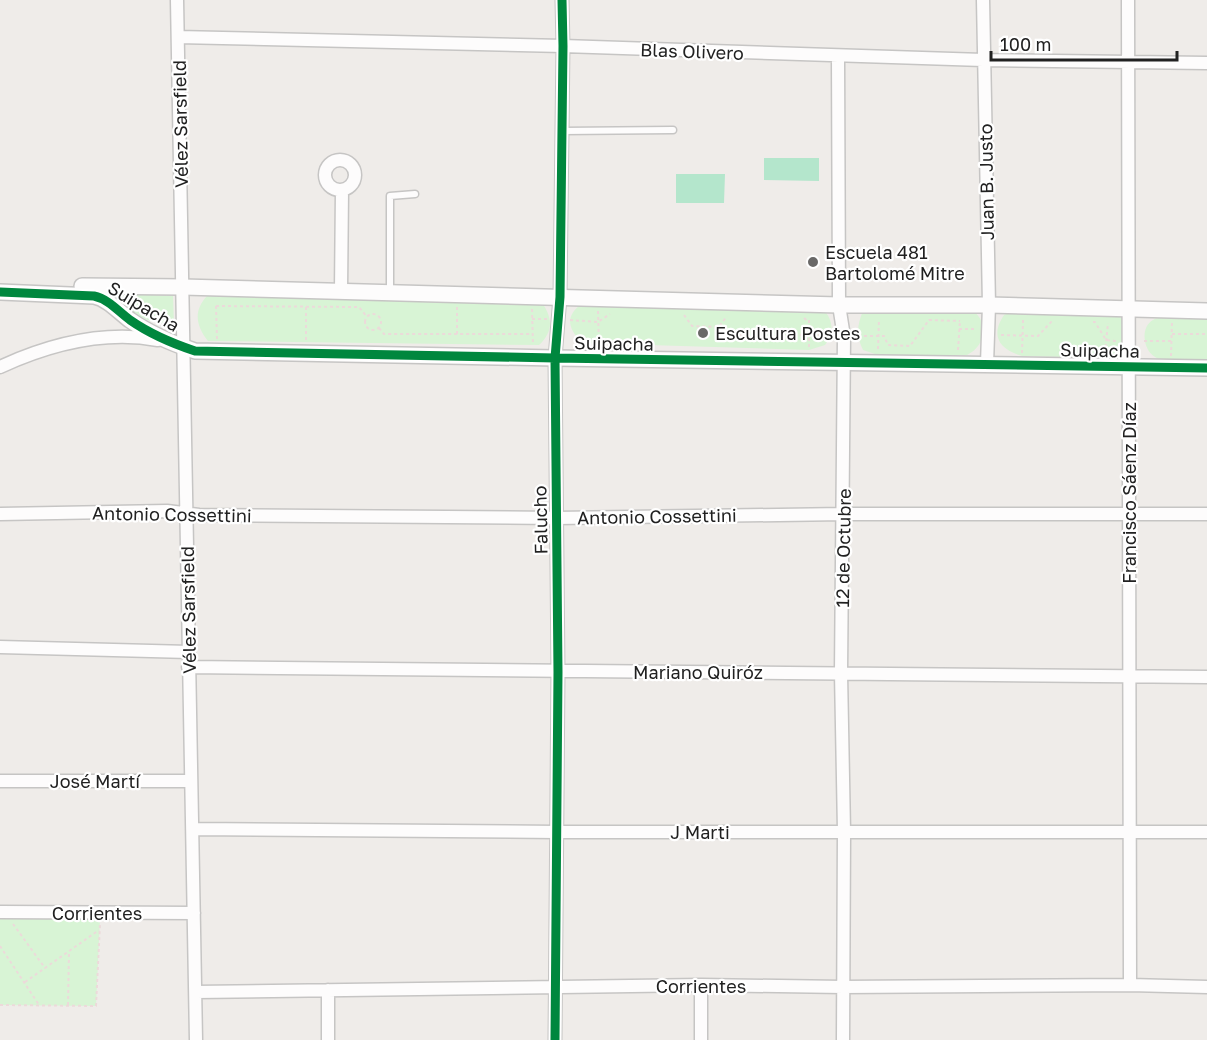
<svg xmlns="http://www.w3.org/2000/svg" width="1207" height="1040" font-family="'Golos Text',sans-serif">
	<rect width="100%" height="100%" fill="#efece9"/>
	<path fill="#d8f4d5" d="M109,293L173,296L174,324C140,323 134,313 109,293Z
		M207,296L540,300C552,316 555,330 539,345L208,341C196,326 193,311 207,296Z
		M583,303L823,309C833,319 835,334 825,345L809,350L582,343C567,328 565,315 583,303Z
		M970,309C989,319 987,346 967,355H878L863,350C856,336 857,325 863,311Z
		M1013,311L1118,315L1124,321L1125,347L1119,354L1104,358L1022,356C999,349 990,336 1004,315Z
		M1162,317H1207V361C1194,360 1165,363 1155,357C1143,350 1140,327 1153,320C1156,318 1159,318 1162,317Z
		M0,919H100L96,1006L0,1005Z"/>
	<path fill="#b4e6cc" d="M764,158H819V181L764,180Z
		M676,174H725L724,203H676Z"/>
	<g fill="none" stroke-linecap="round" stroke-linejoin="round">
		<defs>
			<path id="service" d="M562,131L673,130
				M390,292V196L415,194"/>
			<path id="minor" d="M177,0L196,1040
				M983,0L989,305L987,364
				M1128,0L1130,985
				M178,37L563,46L983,60L1207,63
				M838,56L839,305L844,337L841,673L844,831L843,1040
				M325 175a15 15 0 1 1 30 0a15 15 0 1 1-30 0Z
				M341,291L342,190
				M0,367C50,344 103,330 158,340
				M0,514L167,511L199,515L556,518L844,514H1207
				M0,647L189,652
				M188,667L1207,677
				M0,781H191
				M193,829L557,832H1207
				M0,912L194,913
				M328,990V1040
				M196,992L701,985L843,987L1130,985L1207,987
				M555,1040L558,672L555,358L560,297L563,46L562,0
				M701,1040V985"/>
			<path id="tertiary" d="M82,286L183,287L839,305H989L1207,311
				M0,292L94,296C108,299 118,311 130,320C150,334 171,343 195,351L555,358L1207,368"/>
		</defs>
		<use href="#service" stroke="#c6c5c4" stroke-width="9"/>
		<use href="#minor" stroke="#c6c5c4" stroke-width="15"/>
		<use href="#tertiary" stroke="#c6c5c4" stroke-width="18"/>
		<path stroke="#ecdada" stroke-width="2" stroke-dasharray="3 3" stroke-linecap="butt" d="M216,306L359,307L367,317
			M216,306L217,339
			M306,307V340
			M532,309L533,345
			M598,311L599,345
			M365 322a8 8 0 1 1 16 0a8 8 0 1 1-16 0Z
			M684,315L692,326L719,327L727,316
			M804,318L809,322
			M532,319H547
			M570,320L598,322L610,314
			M809,320V350
			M1093,322H1095L1106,340L1116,341
			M719,327L727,335H833
			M379,328L384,334H532
			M959,329H977
			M457,334V306
			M1172,334H1207
			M1001,335L1038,336L1052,321
			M858,336H884L888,345L910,346L929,320L960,321
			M1144,341H1172
			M878,349L879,319
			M958,350L960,320
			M1022,353L1023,320
			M1105,353L1108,323
			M1171,356L1172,322
			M13,924L45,968L99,930
			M0,946L39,1005
			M25,982L45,968
			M0,1005L96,1006L100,924
			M68,1005L69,951"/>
		<use href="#service" stroke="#fdfcfc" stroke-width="6"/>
		<use href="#minor" stroke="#fdfcfc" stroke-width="12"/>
		<use href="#tertiary" stroke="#fdfcfc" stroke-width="15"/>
		<defs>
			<path id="cycleway" d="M0,292L94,296C108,299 118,311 130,320C150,334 171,343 195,351L555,358L1207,368
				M555,1040L558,672L555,358L560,297L563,46L562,0"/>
		</defs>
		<use href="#cycleway" stroke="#fff" stroke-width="13"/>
		<use href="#cycleway" stroke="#00873e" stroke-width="9"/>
	</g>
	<g fill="#696867" stroke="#fff" stroke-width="2">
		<circle cx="813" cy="262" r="6"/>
		<circle cx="703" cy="333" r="6"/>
	</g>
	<g text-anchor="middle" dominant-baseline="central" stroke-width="4.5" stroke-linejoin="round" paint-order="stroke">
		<g font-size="18" fill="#212121" stroke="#fff">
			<text transform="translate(692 51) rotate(2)">Blas Olivero</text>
			<text transform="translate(180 124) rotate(-91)">Vélez Sarsfield</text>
			<text transform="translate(986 182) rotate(-91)">Juan B. Justo</text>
			<text transform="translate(144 306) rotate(31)">Suipacha</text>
			<text transform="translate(614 343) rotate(1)">Suipacha</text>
			<text transform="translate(1100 350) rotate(1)">Suipacha</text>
			<text transform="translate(1129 493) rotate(-90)">Francisco Sáenz Díaz</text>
			<text transform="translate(172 514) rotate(1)">Antonio Cossettini</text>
			<text transform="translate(657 516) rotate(-1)">Antonio Cossettini</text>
			<text transform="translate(540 520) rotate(-91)">Falucho</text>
			<text transform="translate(843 548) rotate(-89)">12 de Octubre</text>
			<text transform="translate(188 610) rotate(-91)">Vélez Sarsfield</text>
			<text x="698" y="672">Mariano Quiróz</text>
			<text x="95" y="781">José Martí</text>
			<text x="700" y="832">J Marti</text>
			<text x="97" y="913">Corrientes</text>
			<text x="701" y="986">Corrientes</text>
		</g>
		<g font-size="18" fill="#212121" stroke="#fff" text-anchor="start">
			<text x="825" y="252">Escuela 481<tspan x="825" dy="21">Bartolomé Mitre</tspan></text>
			<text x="715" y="333">Escultura Postes</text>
		</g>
	</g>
	<path d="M991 51v9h186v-9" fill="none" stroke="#212121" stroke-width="3"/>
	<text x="1000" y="51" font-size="18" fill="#212121" stroke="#ffffff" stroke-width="4.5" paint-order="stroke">100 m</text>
</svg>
